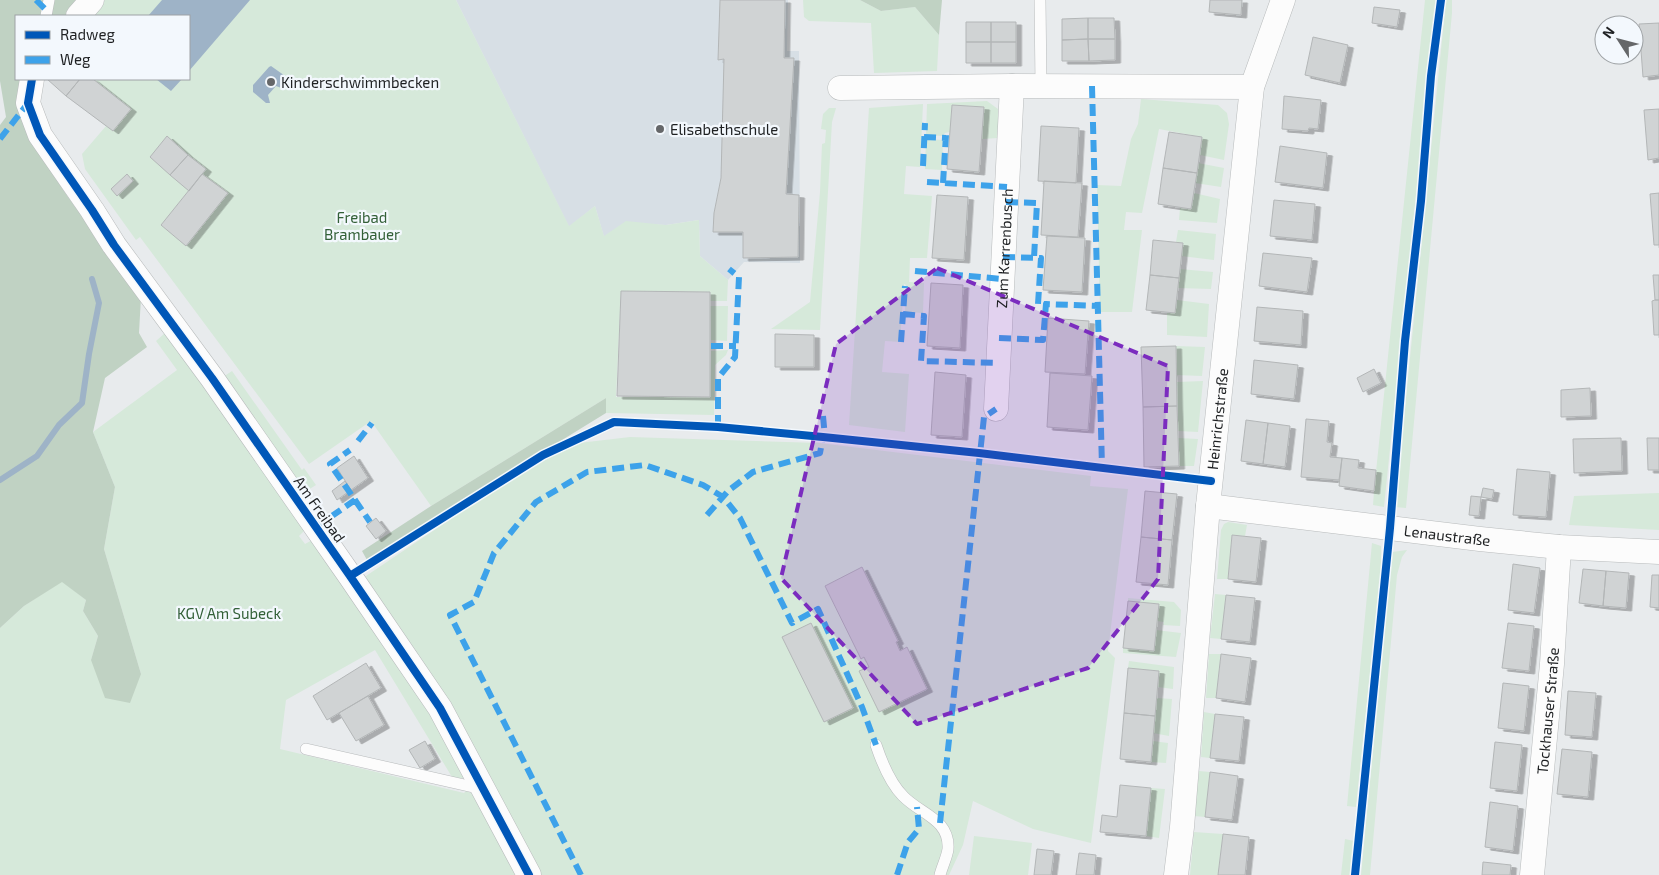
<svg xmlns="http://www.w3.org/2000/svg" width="1659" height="875" font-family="'Exo 2',sans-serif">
	<defs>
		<filter id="shadow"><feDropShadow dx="5.5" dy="3" stdDeviation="0" flood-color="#0004"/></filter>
	</defs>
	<rect width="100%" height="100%" fill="#e8ebed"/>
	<path fill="#d7dfe5" d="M456,0H788L787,51H799L800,263L744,262L728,280L700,256L699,220L666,225L648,224L604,237L595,206L569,227Z"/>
	<path fill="#d6e9da" d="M105,0H456L569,226L595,206L604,236L626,221L666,225L699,220L700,256L728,280L727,301H710V292L621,291L616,397H710L711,351L728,350L726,355L715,365L714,415L606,413V398L431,506L371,421L309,464L140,237L136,240L85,169L82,154L106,126L47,79H189V16H92Z
		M803,0H860L881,11L915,7L939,35L937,71L874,73L871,23L809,21L804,17Z
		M1425,0H1436L1384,507L1373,505L1374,491Z
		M1446,0H1452V13L1406,508L1395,507Z
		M1141,99L1218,105L1227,113L1229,124L1224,160L1200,155L1202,137L1159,129L1142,213L1126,212L1124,230H1142L1132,312H1100L1097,185L1121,186L1131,139L1138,124Z
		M987,101L998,109V138L982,139L952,105L950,132L945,133L943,136L926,135L927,104Z
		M923,104L920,167L906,166L904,194L932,196L927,258H910L909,282L924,283L923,313L905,312L906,285L904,284L900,342L885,341L882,372L909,374L905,432L849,425L869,108Z
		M829,108H836L832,122L820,330L771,329L810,302L820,192L822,144L825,143L826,130L821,129L823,114Z
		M926,139L943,140L942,170L925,169Z
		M1198,163L1224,168L1221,187L1195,183Z
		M1194,193L1220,199L1217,223L1179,220L1180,208L1191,209Z
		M1178,230L1216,234L1214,260L1181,256L1183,243L1176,242Z
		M1180,269L1213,272L1211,289L1178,288Z
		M1177,300L1209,304L1207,337L1167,335V313H1175Z
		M710,306H728L727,341L711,340Z
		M165,333L306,529L299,536L305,544L314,539L441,723L467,779L452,777L375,650L286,700L280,749L464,793L466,791L479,796L521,875H0V628L24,606L62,581L86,600L83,611L98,636L91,660L141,674L104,549L115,487L93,432L177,370L156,341Z
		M1176,346L1205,347L1202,376L1176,375Z
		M232,371L302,470L304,468L316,485L300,495L223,377Z
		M1203,381L1198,432L1178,431L1177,382Z
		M630,437L819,443L1091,476L1090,486L1128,489L1108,651L1115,658L1091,843L1033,829L973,801L963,845L949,875H537L360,580L531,465L579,443Z
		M1178,438L1198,439L1194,466H1179Z
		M1659,493V530L1569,525L1574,496Z
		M1228,522L1247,525L1245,536L1232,535L1228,579H1217L1221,530L1224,524Z
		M1372,543L1381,546V568L1356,807L1347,806Z
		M1407,550L1402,557L1397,575L1370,875H1361L1392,552Z
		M1215,594L1226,595L1221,639L1210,638Z
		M1128,598L1174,602L1181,610L1180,626L1163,625L1164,622L1157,621L1159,604L1128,601Z
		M1156,630L1181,633L1176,657L1123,653V648L1154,651Z
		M1209,654H1221L1216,698H1206Z
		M1129,661L1174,667L1173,689L1158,687L1159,671L1128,668Z
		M1157,698L1172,699L1169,736L1153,733Z
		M1204,712L1215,714L1210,758L1201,757Z
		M1153,741L1168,743L1166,763L1151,762Z
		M1199,771L1210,772L1205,817L1194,816Z
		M1151,788L1165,789L1159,838L1146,836Z
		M1194,832L1223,834L1218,875H1190Z
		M974,836L1032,843L1028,875H969Z
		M1345,839L1354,841L1351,875H1341Z"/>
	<path fill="#c0d2c3" d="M0,0H92L78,16H16V79H22L35,147L68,197L141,297L139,333L147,347L105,378L93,432L115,487L104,549L141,674L130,703L105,698L91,660L98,636L83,611L86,600L62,582L24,606L0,628V125L6,117L0,81Z
		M860,0H942L939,35L915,7L881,11Z
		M606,398V413L367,560L362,551L431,506Z"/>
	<path fill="#9eb3c7" d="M162,0H250L189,71V16H148Z
		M271,66L288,78L284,89L276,86L268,95L270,103H266L253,92V85L269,67Z
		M156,79H182L171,91Z"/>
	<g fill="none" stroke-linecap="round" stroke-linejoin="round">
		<path stroke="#9eb3c7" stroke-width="6" d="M0,480L37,456L59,425L82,403L89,354L99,303L92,279"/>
	</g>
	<path fill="#d0d3d4" stroke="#b3b6b7" filter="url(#shadow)" d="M720,0H785L784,58H794L786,194L799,195L798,257L743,258V232H713L714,213L721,178L724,59L718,60Z
		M1210,0H1242L1241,15L1209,12Z
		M1374,7L1400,10L1397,27L1372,23Z
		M1088,18H1114L1115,39H1088Z
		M1088,18V39L1062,40V19Z
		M966,22H991V42H966Z
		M991,22H1016V42H991Z
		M1659,23V75L1643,77L1639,24Z
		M1313,37L1348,45L1340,83L1305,75Z
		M1088,39L1089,61H1062V40Z
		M1088,39H1115V60L1089,61Z
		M966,42H991V63H966Z
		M991,42H1016V63H991Z
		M47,79H80L66,96Z
		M80,79H93L131,109L113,131L66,96Z
		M1284,96L1321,100L1318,129L1309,128L1308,131L1282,129Z
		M952,105L984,107L979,172L947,169Z
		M1659,109V158L1648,160L1644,110Z
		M1041,126L1079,128L1076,183L1038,181Z
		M1169,132L1202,137L1197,173L1163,168Z
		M167,136L188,155L170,175L150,157Z
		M1280,146L1327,153L1323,188L1275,182Z
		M188,155L206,169L189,191L170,175Z
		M1163,168L1197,173L1191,209L1158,204Z
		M127,174L133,181L117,196L111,189Z
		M202,174L228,193L186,246L161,225Z
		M1044,181L1082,183L1078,237L1041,235Z
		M1659,193V245H1654L1650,194Z
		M937,195L968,197L964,260L932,258Z
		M1274,200L1315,204L1312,240L1270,236Z
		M1047,236L1085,238L1082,292L1043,290Z
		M1153,240L1183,243L1179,278L1150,275Z
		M1263,253L1312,258L1307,292L1259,286Z
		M1150,275L1179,278L1175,313L1146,310Z
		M1653,275H1659V300H1655Z
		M931,283L963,285L960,348L927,346Z
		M621,291L710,292V397L617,396Z
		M1655,300H1659V335H1654L1652,301Z
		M1257,307L1303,311L1301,345L1254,341Z
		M1048,318L1089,321L1085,374L1045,372Z
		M775,334L814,335V367H775Z
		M1176,346L1177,406L1143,407L1141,347Z
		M1254,360L1298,365L1294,399L1251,394Z
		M1374,369L1381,383L1363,392L1357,378Z
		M935,372L966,375L962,437L931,435Z
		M1050,373L1092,376L1088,430L1047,427Z
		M1590,388L1591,416L1561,417V390Z
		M1177,406L1179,466L1144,467L1143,407Z
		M1306,419L1329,421L1327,442L1332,443L1330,457L1342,458L1339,480L1301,477Z
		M1246,420L1268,423L1263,464L1241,461Z
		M1268,423L1290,426L1285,467L1263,464Z
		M1621,438L1622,471L1574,473L1573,439Z
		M1647,438H1659V470H1648Z
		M354,456L368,478L351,490L337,468Z
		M1342,458L1359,460L1358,468L1376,470L1374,491L1339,486Z
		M1517,469L1550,472L1546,517L1513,515Z
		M345,481L351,490L337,500L332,491Z
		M1483,488L1494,490L1492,499L1481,497Z
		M1145,491L1177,494L1172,540L1141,537Z
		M1471,496L1481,497L1479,516L1469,515Z
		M376,518L386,531L376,539L366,526Z
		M1232,535L1261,538L1256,582L1228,579Z
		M1141,537L1172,540L1168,585L1136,582Z
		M1513,564L1540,568L1534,613L1508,610Z
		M862,567L898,641L896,642L900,651L907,647L927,689L879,712L859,671L869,667L864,657L861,659L825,586Z
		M1583,569L1606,571L1603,606L1579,603Z
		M1606,571L1629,573L1626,608L1603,606Z
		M1652,575H1659V608L1650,607Z
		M1226,595L1255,598L1250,642L1221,639Z
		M1128,601L1159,604L1154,651L1123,648Z
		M811,623L853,708L824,722L782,637Z
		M1508,623L1534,626L1529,671L1502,668Z
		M1221,654L1251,658L1245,702L1216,698Z
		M366,663L381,688L327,720L313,696Z
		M1128,668L1159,671L1155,716L1124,713Z
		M1503,683L1529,686L1524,731L1498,728Z
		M1568,691L1596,693L1592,737L1565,735Z
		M368,696L384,725L356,741L339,713Z
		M1124,713L1155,716L1151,762L1120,759Z
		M1215,714L1244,717L1239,761L1210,758Z
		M425,741L435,759L420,768L409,750Z
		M1495,742L1522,745L1517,791L1490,788Z
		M1562,749L1592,752L1588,797L1557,794Z
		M1210,772L1238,776L1232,820L1205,817Z
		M1120,785L1151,788L1146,836L1100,832L1102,815L1117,817Z
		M1490,802L1518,806L1513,851L1485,847Z
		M1223,834L1249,837L1245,875H1218Z
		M1037,849L1054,851L1051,875H1034Z
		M1079,853L1096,855L1094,875H1076Z
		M1483,862L1511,865L1510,875H1482Z"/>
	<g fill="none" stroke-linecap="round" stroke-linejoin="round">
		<defs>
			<path id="service" d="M1040,0L1041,86
				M46,16L49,0
				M876,745C881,760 891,784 903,796C920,814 950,819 948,849C947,857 942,867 940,875
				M306,749L482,789"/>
			<g id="minor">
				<path d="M78,16L92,0"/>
				<path d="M32,79L28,103L40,135L92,210L114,245L212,378L350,576L440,708L529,875"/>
				<path d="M840,88L1012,86L1252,87"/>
				<path id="s1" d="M996,409L1012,86"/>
				<path id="s2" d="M1208,506L1480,539L1559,547L1659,552"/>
				<path id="s3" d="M1176,875L1182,827L1208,506L1252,87L1283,0"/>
				<path id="s4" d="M1532,875L1552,664L1559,547"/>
			</g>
		</defs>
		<use href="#service" stroke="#b8bbbc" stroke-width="12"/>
		<use href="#minor" stroke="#b8bbbc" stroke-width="25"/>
		<use href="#service" stroke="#fcfcfc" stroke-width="11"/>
		<use href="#minor" stroke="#fcfcfc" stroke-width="24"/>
		<path stroke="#3da2ea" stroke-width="6" stroke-dasharray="12 6" stroke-linecap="butt" d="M36,0L47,11
			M1092,86L1102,467
			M924,137L946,138
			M0,139L28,103
			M923,166L925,123
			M927,182L1007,187
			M943,183L946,135
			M1006,202L1037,203L1034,258
			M1003,257L1041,258L1038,304H1046
			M915,271L1002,279
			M903,314L924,316L921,361L998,363
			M999,338L1043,340L1046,304L1098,306
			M901,342L905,286
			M711,346H736
			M823,416L825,437
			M718,427V378L735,357L739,277L729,269
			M358,441L372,423
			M355,500L370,522
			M707,515L728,491L753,472L820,453L823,437
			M316,527L355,500L330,464L350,450
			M940,823L984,417L996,409
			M581,875L450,615L474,602L494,553L536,502L587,472L645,465L703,485L723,497L740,518L792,623L818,609L862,707L876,745
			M897,875L908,842L919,829L917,807"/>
		<defs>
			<path id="cycleway" d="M32,79L28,103L40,135L92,210L114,245L212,378L350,576L440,708L529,875
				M350,576L543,455L614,422L718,427L823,437L979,453L1211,481
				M1355,875L1390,528L1405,341L1421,201L1431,76L1441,0"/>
		</defs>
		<use href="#cycleway" stroke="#f3f8fd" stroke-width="11"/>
		<use href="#cycleway" stroke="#0057b8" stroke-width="8"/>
	</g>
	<path fill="#7b2cbf" fill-opacity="0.2" stroke="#7b2cbf" stroke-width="4" stroke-dasharray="10 6" stroke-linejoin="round" d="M937,268L1168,366L1158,579L1088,668L917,724L781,578L836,344Z"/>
	<g fill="#656769" stroke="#f3f8fd" stroke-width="2">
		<circle cx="271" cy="82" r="5"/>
		<circle cx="660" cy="129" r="5"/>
	</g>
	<g text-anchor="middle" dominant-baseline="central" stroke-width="4.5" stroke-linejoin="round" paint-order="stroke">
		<g font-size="15" fill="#1e2022" stroke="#f3f8fd" text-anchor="start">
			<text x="281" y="82">Kinderschwimmbecken</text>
			<text x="670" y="129">Elisabethschule</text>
		</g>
		<g font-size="15" fill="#336038" stroke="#f3f8fd">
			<text x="362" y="217">Freibad<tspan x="362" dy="17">Brambauer</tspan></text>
			<text x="229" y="613">KGV Am Subeck</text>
		</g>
		<g font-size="15" fill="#1e2022" stroke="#f3f8fd">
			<text stroke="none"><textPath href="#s1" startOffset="161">Zum Karrenbusch</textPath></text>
			<text stroke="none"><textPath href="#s3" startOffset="458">Heinrichstraße</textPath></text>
			<text transform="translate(320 509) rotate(55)">Am Freibad</text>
			<text stroke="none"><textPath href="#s2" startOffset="241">Lenaustraße</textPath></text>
			<text stroke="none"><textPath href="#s4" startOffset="165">Tockhauser Straße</textPath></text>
		</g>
	</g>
	<rect x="15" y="15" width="175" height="65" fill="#f3f8fd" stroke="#9ea2a5"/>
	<rect x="25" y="31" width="25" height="8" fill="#0057b8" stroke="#9ea2a5"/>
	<text x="60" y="40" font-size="15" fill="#1e2022">Radweg</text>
	<rect x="25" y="56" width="25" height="8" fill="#3da2ea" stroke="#9ea2a5"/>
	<text x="60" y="65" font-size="15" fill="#1e2022">Weg</text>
	<g transform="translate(1619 40) rotate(306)"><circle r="24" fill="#f3f8fd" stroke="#9ea2a5"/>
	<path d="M0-4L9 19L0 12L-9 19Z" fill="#656769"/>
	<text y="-8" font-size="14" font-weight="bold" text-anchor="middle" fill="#1e2022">N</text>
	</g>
</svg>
